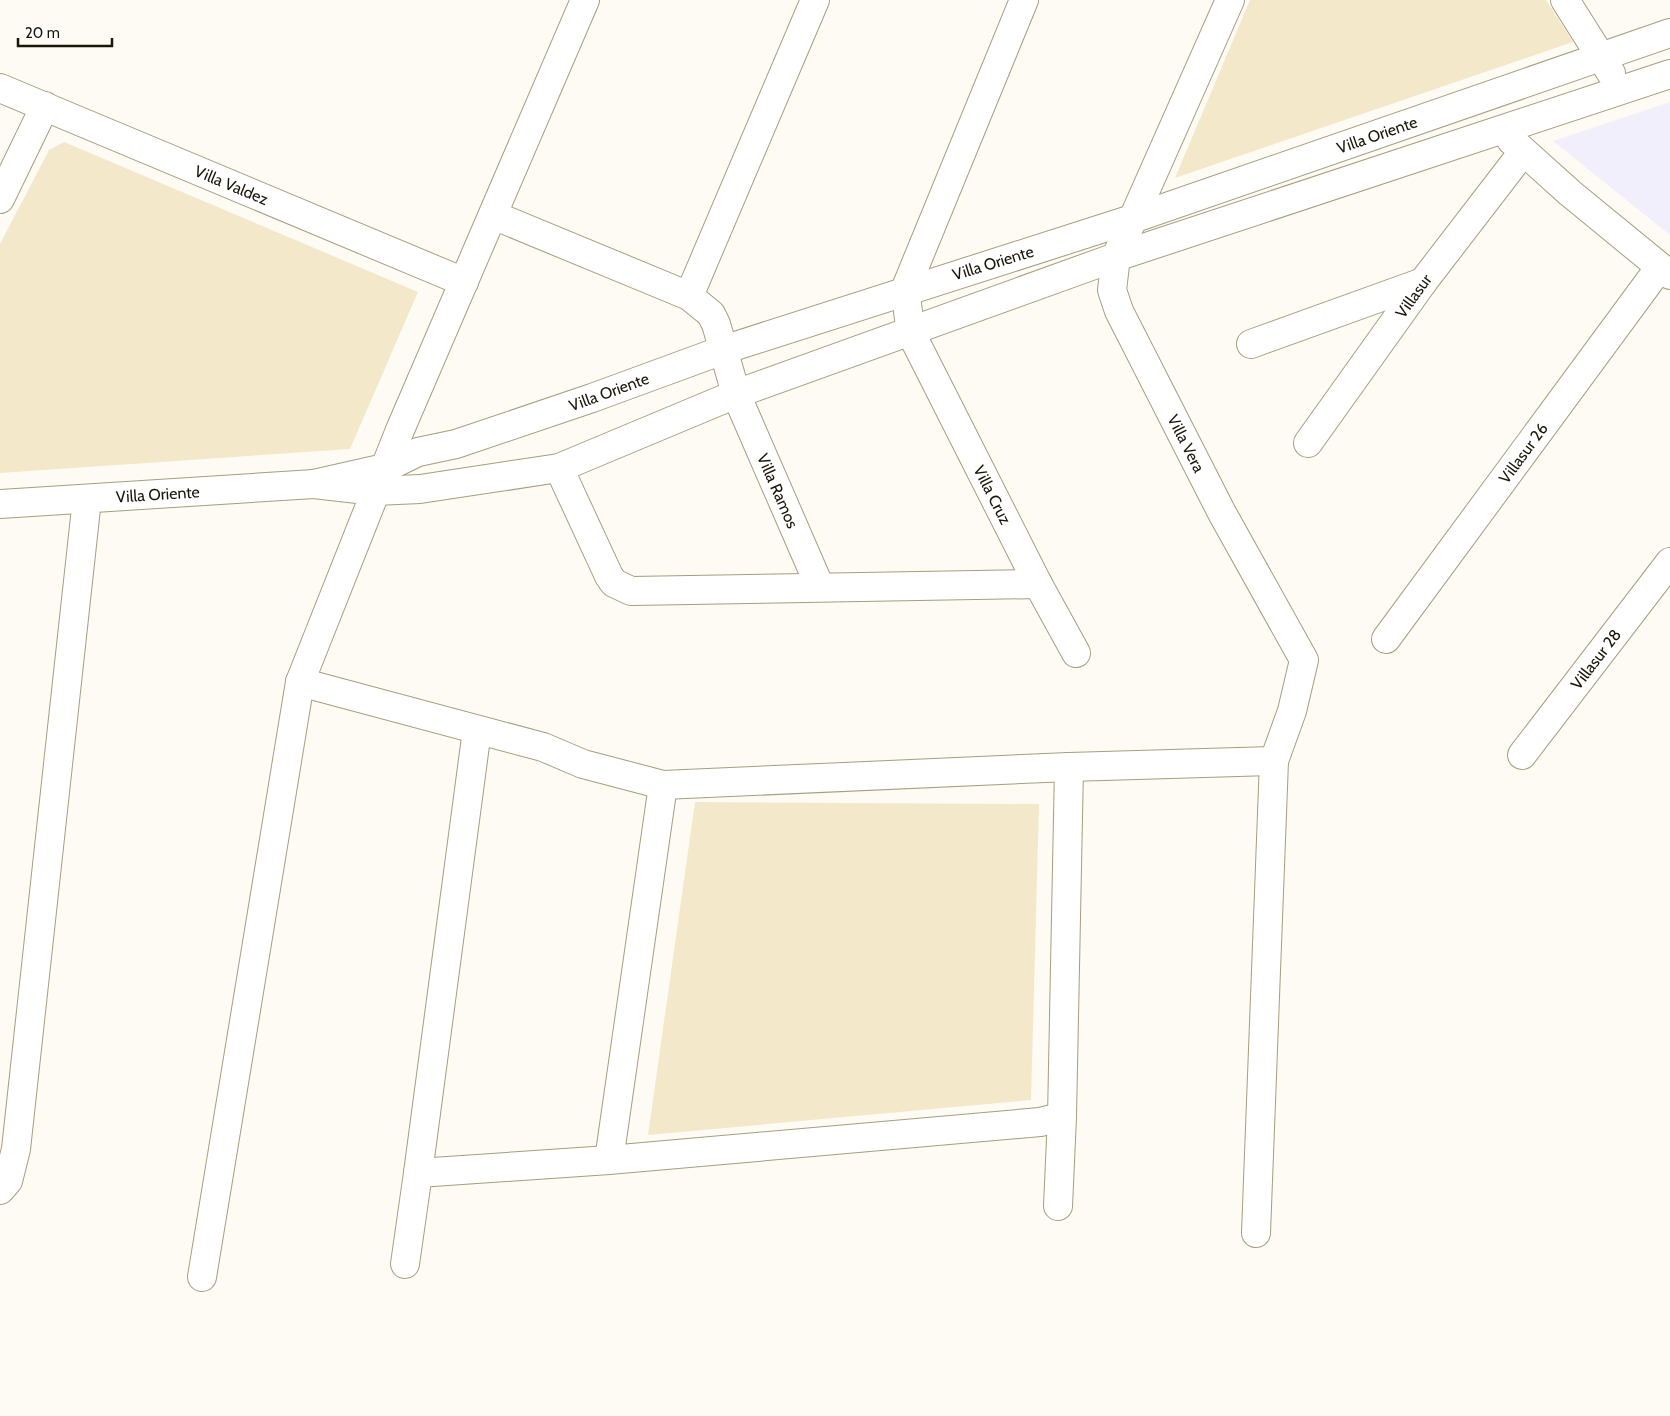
<svg xmlns="http://www.w3.org/2000/svg" width="1670" height="1416" font-family="Cabin,sans-serif">
	<rect width="100%" height="100%" fill="#fdfbf4"/>
	<path fill="#f1effc" d="M1670,102V235L1553,141Z"/>
	<path fill="#f3e8ca" d="M1250,0H1546L1573,42L1175,178Z
		M64,142L418,292L350,449L0,473V244L49,150Z
		M695,802L1039,804L1031,1100L648,1135Z"/>
	<g fill="none" stroke-linecap="round" stroke-linejoin="round">
		<defs>
			<g id="street">
				<path id="s1" d="M1024,0L905,290L911,333L1038,584L1076,653"/>
				<path id="s2" d="M1230,0L1116,257L1112,290L1119,311L1222,513L1304,660L1292,711L1274,761L1256,1233"/>
				<path d="M1565,0L1611,73"/>
				<path d="M1670,33L1135,218L723,350L592,398L456,444L418,452L385,468L314,484L375,491L420,489L559,468L736,394L1116,257L1670,74"/>
				<path id="s3" d="M0,88L464,282"/>
				<path d="M1511,140L1570,193L1670,275"/>
				<path d="M0,199L45,106"/>
				<path id="s4" d="M493,215L689,296L711,314L716,324L736,394L820,587"/>
				<path d="M689,296L815,0"/>
				<path d="M1251,344L1423,282"/>
				<path id="s5" d="M1308,443L1423,282L1523,152"/>
				<path d="M559,468L609,576L614,583L631,591L1038,584"/>
				<path id="s6" d="M0,504L314,484"/>
				<path id="s7" d="M1386,639L1660,267"/>
				<path d="M477,730L418,1173L609,1160L1040,1122L1062,1117L1069,767L663,785L583,764L543,747L300,682L400,430L585,0"/>
				<path id="s8" d="M1522,755L1670,562"/>
				<path d="M1069,767L1274,761"/>
				<path d="M609,1160L663,785"/>
				<path d="M0,1190L8,1181L16,1149L87,499"/>
				<path d="M1058,1206L1062,1117"/>
				<path d="M405,1264L418,1173"/>
				<path d="M202,1277L300,682"/>
			</g>
		</defs>
		<use href="#street" stroke="#a89d7e" stroke-width="30"/>
		<use href="#street" stroke="#fff" stroke-width="28"/>
	</g>
	<g text-anchor="middle" dominant-baseline="central" stroke-width="4" stroke-linejoin="round" paint-order="stroke">
		<g font-size="16" fill="#1a1509" stroke="#fff">
			<text transform="translate(1377 135) rotate(-19)">Villa Oriente</text>
			<text stroke="none"><textPath href="#s3" startOffset="251">Villa Valdez</textPath></text>
			<text transform="translate(993 263) rotate(-17)">Villa Oriente</text>
			<text stroke="none"><textPath href="#s5" startOffset="181">Villasur</textPath></text>
			<text transform="translate(609 392) rotate(-20)">Villa Oriente</text>
			<text stroke="none"><textPath href="#s2" startOffset="485">Villa Vera</textPath></text>
			<text stroke="none"><textPath href="#s7" startOffset="231">Villasur 26</textPath></text>
			<text stroke="none"><textPath href="#s4" startOffset="430">Villa Ramos</textPath></text>
			<text stroke="none"><textPath href="#s6" startOffset="158">Villa Oriente</textPath></text>
			<text stroke="none"><textPath href="#s1" startOffset="538">Villa Cruz</textPath></text>
			<text stroke="none"><textPath href="#s8" startOffset="121">Villasur 28</textPath></text>
		</g>
	</g>
	<path d="M18 38v8h94v-8" fill="none" stroke="#1a1509" stroke-width="2.5"/>
	<text x="25" y="38" font-size="15" fill="#1a1509" stroke="#ffffff" stroke-width="4" paint-order="stroke">20 m</text>
</svg>
